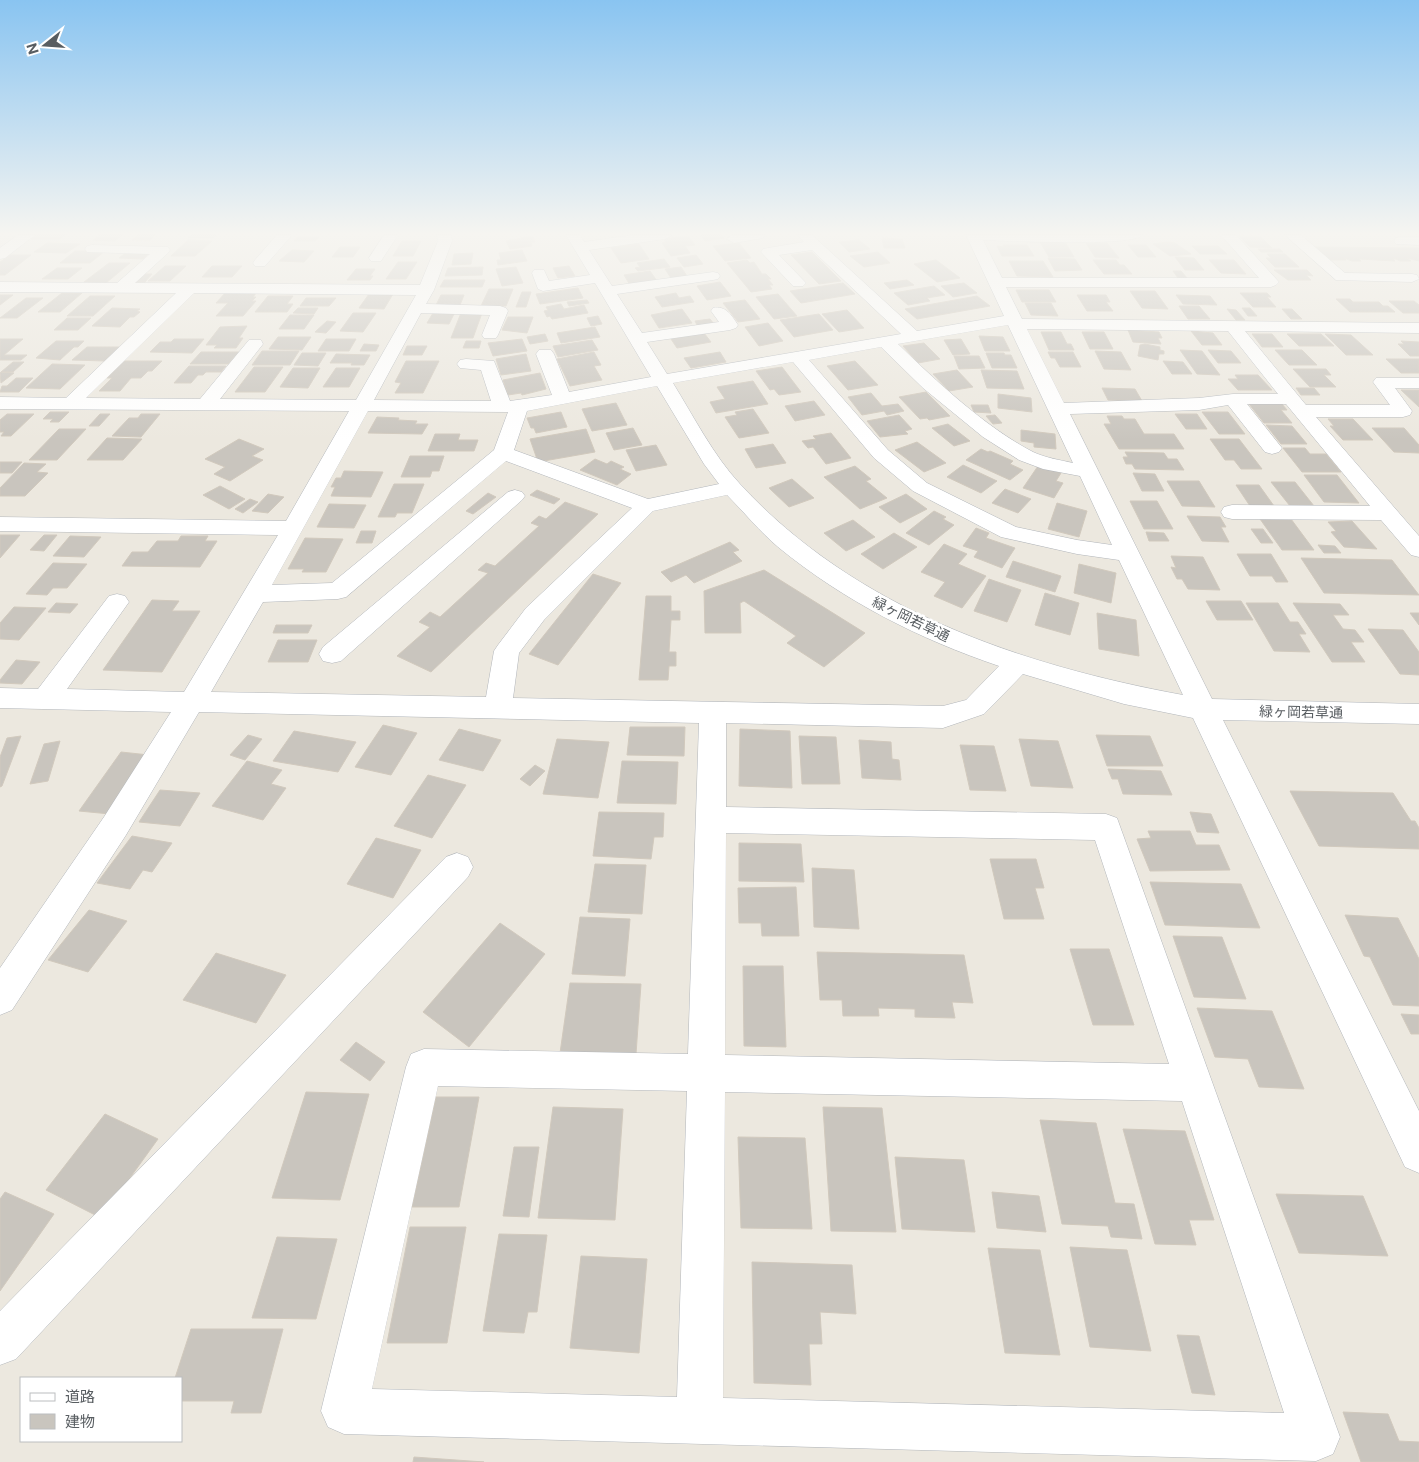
<svg xmlns="http://www.w3.org/2000/svg" width="1419" height="1462" font-family="'Public Sans','Noto Sans JP',sans-serif">
	<rect width="100%" height="100%" fill="#ece8df"/>
	<path fill="#c9c5be" stroke="#d1c9bd" d="M36,235H65L60,239H31Z
		M100,235H122L115,241L93,240Z
		M138,235H155L150,240H132Z
		M191,235H216L213,238H188Z
		M701,235H721L724,238L705,241Z
		M298,236L319,237L315,241H294Z
		M532,236L535,242H531L532,246L510,249L506,241Z
		M688,236L695,245L685,246L690,253L671,256L662,243L666,242L664,239Z
		M1239,236H1257L1263,239L1272,248L1250,247Z
		M882,238L902,239L905,248H884Z
		M188,240L212,241L195,256H171Z
		M859,240L870,249L849,252L839,242Z
		M402,241H421L413,256H393Z
		M1040,242H1065L1074,257H1049Z
		M1168,242L1175,243L1191,254L1170,256L1153,244Z
		M47,243L80,244L66,253L34,252Z
		M739,243L751,258L725,261L713,246Z
		M1086,243H1107L1119,258L1095,257Z
		M639,244L649,259L621,263L611,248Z
		M1003,245H1027L1034,256H1002L997,246L1004,247Z
		M1128,245H1146L1156,257H1138Z
		M1192,246H1218L1227,254H1200Z
		M340,247H360L353,257H332Z
		M1315,247L1419,248V261L1407,258L1411,261H1400L1396,259H1393L1395,261L1359,259L1361,261H1352L1344,258L1346,260H1330Z
		M1258,249H1280L1283,252H1261Z
		M292,250L314,251L304,262L279,261Z
		M522,250L527,261L498,265L497,260H501L499,253Z
		M75,251H105L90,263H60Z
		M127,252H150L143,259L119,258Z
		M812,252L841,281L819,284L791,255Z
		M878,252L890,263L864,267L850,256Z
		M473,253L471,264L452,265L454,254Z
		M1267,254H1285L1299,267H1275L1266,258H1271Z
		M10,255H31L5,275H0V262Z
		M696,255L703,264L684,267L677,258Z
		M1175,257L1194,258L1204,270H1185Z
		M1048,258L1075,259L1082,270L1055,271Z
		M664,259L670,267L638,271L635,268L640,267L637,263Z
		M747,260L750,263L754,262L762,274H766L771,279H768L773,285H769L772,289L751,292L727,263Z
		M936,260L960,278L937,282L914,264Z
		M1093,260H1116L1120,265H1124L1132,274H1104Z
		M1209,260H1234L1246,274L1221,273Z
		M1009,261H1043L1053,277L1017,276Z
		M398,262H417L406,279H386Z
		M109,263H130L106,283L84,282Z
		M165,266H186L170,281H148Z
		M212,266H242L232,277H202Z
		M569,266L575,276L558,278L553,268Z
		M483,267L482,275L445,276L448,268Z
		M516,267L523,283L502,286L496,269Z
		M681,267L687,276L671,278L665,269Z
		M57,268H82L68,279H42Z
		M356,269H375L370,276H373L370,280H347Z
		M1274,270H1307L1313,276L1306,275L1311,280H1288Z
		M650,271L657,281L630,285L624,275Z
		M1173,271H1181L1187,278H1178Z
		M144,274H152L145,282H136Z
		M444,280H485L482,287H440Z
		M907,280L914,285L890,289L884,283Z
		M720,282L731,296L707,300L697,286Z
		M843,283L855,294L801,303L790,291Z
		M964,283L977,293L953,297L941,286Z
		M934,286L945,295L927,298L930,301L908,305L894,293Z
		M578,288L583,298L540,304L536,294Z
		M489,289H513L506,306H481Z
		M1016,290H1049L1056,302H1022Z
		M1130,291H1155L1168,309L1142,308Z
		M226,292H257L253,297H256L252,301H256L243,316H216L228,303H216Z
		M522,292H531L526,307H516Z
		M62,293H82L60,312H38Z
		M676,293L679,298L690,296L694,302L662,307L655,297Z
		M1240,293H1267L1271,297H1267L1276,307H1253Z
		M369,294H393L384,309L359,308Z
		M778,294L797,316L774,319L756,297Z
		M0,295H13L0,305Z
		M441,295H464L460,305H436Z
		M1077,295H1106L1110,302H1106L1113,311H1087Z
		M1176,295L1210,296L1217,305L1183,304Z
		M90,296H115L93,316H67Z
		M268,296H293L287,304H293L287,312H255Z
		M977,296L990,306L917,319L905,309Z
		M26,298H43L17,318H0Z
		M306,298H336L329,306H300Z
		M1336,299H1350L1353,302H1379L1383,306H1388L1395,312H1350Z
		M587,300L589,303L569,306L567,302Z
		M745,300L760,319L738,322L723,303Z
		M1389,301H1414L1419,305V313H1403Z
		M1025,303H1051L1058,316L1031,315Z
		M561,304L564,309L584,305L588,313L552,319L550,316L547,317L544,311L548,310L546,307Z
		M1179,306H1199L1210,319H1188Z
		M112,308L140,309L137,311L140,312L134,317H130L120,327L92,326Z
		M298,308H318L314,314L293,313Z
		M1242,308H1250L1257,316H1248Z
		M682,309L692,323L659,328L651,315Z
		M1227,309L1236,310L1245,320H1236Z
		M1282,309H1292L1302,319H1291Z
		M847,310L864,328L839,332L822,314Z
		M353,313H376L363,332L340,331Z
		M433,313L454,314L449,324L427,323Z
		M461,313H482L473,338H451Z
		M819,314L833,330L794,337L780,320Z
		M290,315H314L304,329H279Z
		M598,316L602,324L591,326L587,318Z
		M508,317H533L527,333L502,330Z
		M67,318H91L78,330H54Z
		M710,319L714,324L698,327L695,321Z
		M327,321L336,322L326,333L315,332Z
		M768,323L783,341L759,346L745,327Z
		M247,326L239,338H243L236,348H214L217,345H206L220,327Z
		M595,327L600,337L561,343L557,333Z
		M1128,330L1159,332L1162,338H1158L1161,344L1133,342Z
		M1191,331L1213,333L1222,345H1202Z
		M1041,332H1061L1067,344H1071L1074,350H1049Z
		M1082,332H1104L1113,349H1090Z
		M704,333L711,342L677,348L671,339Z
		M545,334L548,341L530,344L527,337Z
		M1252,334H1272L1283,347H1262Z
		M1287,334H1321L1334,346H1299Z
		M1325,334L1351,335L1373,355H1346Z
		M979,336L1003,337L1010,351H985Z
		M278,337H311L302,350L269,349Z
		M0,339H23L4,355H27L21,360H0Z
		M174,339H204L192,353L150,352L160,342H171Z
		M326,339H356L349,351H318Z
		M522,339L527,351L493,356L488,343Z
		M961,339L970,354L953,355L944,340Z
		M592,340L598,350L558,357L553,346Z
		M56,341H84L78,347H74L60,360L36,358Z
		M466,341H481L479,348H463Z
		M1401,341L1419,342V356H1410L1398,344H1404Z
		M924,343L940,359L918,363L903,346Z
		M364,344L379,345L376,351H360Z
		M1145,344L1160,347V350L1164,351V354H1159L1158,360L1138,356L1140,345Z
		M407,346H427L422,355H403Z
		M87,347H119L105,361L72,360Z
		M1180,350L1202,351L1220,375L1197,374Z
		M1208,350L1231,351L1241,363H1218Z
		M1275,350H1302L1317,365H1289Z
		M262,351H299L290,365H252Z
		M1095,351L1121,352L1131,370L1104,369Z
		M201,352H239L228,364H190Z
		M594,352L601,365L594,366L602,380L570,386L557,359Z
		M720,352L726,362L691,368L684,358Z
		M1048,352H1073L1081,367H1060L1055,358H1051Z
		M302,353H326L318,366L294,365Z
		M986,353H1004L1005,355H1011L1017,368H992Z
		M336,354L370,355L364,365H351L352,363H330Z
		M526,354L531,371L501,375L496,359Z
		M954,356H979L985,368L959,369Z
		M1386,359H1419V373H1401Z
		M124,361H162L152,371H148L141,378H131L120,391H99L112,378H107Z
		M406,361H439L423,393H395L401,383L395,382Z
		M855,361L878,385L848,390L827,366Z
		M1163,361L1183,362L1192,374H1172Z
		M13,362H24L13,372H1Z
		M52,364L85,365L60,389L26,388Z
		M189,366H226L221,372H206L203,375H198L191,383H174Z
		M254,367H283L265,392H235Z
		M782,367L801,392L779,395L774,389L770,390L756,371Z
		M293,368H320L308,388L280,387Z
		M336,368H360L349,387H323Z
		M1293,369H1326L1331,375H1324L1336,387H1310Z
		M957,370L973,387L949,391L933,374Z
		M981,370L1017,371L1024,389L987,388Z
		M0,373L1,372L14,373L1,383Z
		M540,373L546,389L522,395L521,393L508,395L503,380Z
		M1235,375H1258L1272,390H1238L1228,379H1238Z
		M16,378H33L19,392H0L2,386H7Z
		M753,381L768,404L716,413L710,402L725,399L717,387Z
		M1102,388L1135,389L1142,401L1108,400Z
		M1296,388H1314L1320,395H1301Z
		M1401,390H1419V407Z
		M926,392L950,416L929,420L927,418L920,419L899,397Z
		M871,393L882,406L898,404L904,411L887,415L884,411L862,415L848,397Z
		M998,394L1031,398L1032,412L998,408Z
		M814,401L825,415L795,421L785,406Z
		M616,403L627,425L592,431L582,409Z
		M1249,404H1282L1287,410H1281L1292,423H1264Z
		M971,405H988L991,413L974,412Z
		M753,409L769,433L739,438L725,417L737,415L735,412Z
		M50,412H69L59,422H50L53,419H43Z
		M561,412L567,427L536,433L534,428H531L527,418Z
		M1202,412H1228L1245,434H1219Z
		M7,414H34L11,436H1L4,432H0V420Z
		M100,414H110L99,426H89Z
		M141,414H160L141,437L112,436L129,418H138Z
		M1175,414H1197L1207,429H1186Z
		M899,415L912,429L905,431L908,434L880,437L867,421Z
		M995,415L1002,423L993,424L986,416Z
		M1107,416H1122L1124,419H1135L1144,434H1174L1184,449H1119L1104,424H1111Z
		M377,417L399,418L398,420L417,421L415,424H428L422,434L368,433Z
		M1328,419H1353L1373,440H1343L1330,426H1334Z
		M948,424L970,441L954,446L932,428Z
		M1266,425L1292,426L1307,444H1281Z
		M633,428L642,445L614,450L606,433Z
		M1372,428H1404L1419,445V453L1394,452Z
		M59,429H86L57,460H29Z
		M586,429L595,452L538,462L530,439Z
		M1021,430L1055,434L1056,449L1034,447V443L1021,441Z
		M831,433L851,458L826,464L813,447L808,448L802,441L816,439L813,436Z
		M435,434H460L458,440H478L474,451H428Z
		M107,438L142,439L123,460H87Z
		M239,439L264,449L252,456L263,460L230,481L214,474L225,467L205,459Z
		M1210,439H1239L1262,469H1241L1234,460H1225Z
		M917,442L946,463L924,472L895,450Z
		M773,444L786,463L756,468L745,449Z
		M656,445L667,465L636,471L626,450Z
		M1283,448H1305L1310,454H1326L1341,472H1302Z
		M981,449L988,452L990,451L1013,461L1010,464L1023,470L1010,480L966,460Z
		M1125,452L1164,453L1168,459H1177L1184,470L1135,469L1132,464H1126L1123,457H1128Z
		M410,456H444L439,471H432L430,477H401Z
		M595,459L607,464L611,461L624,467L620,469L631,474L617,485L580,470Z
		M0,462H22L12,473H0Z
		M24,463L46,464L37,472L48,473L25,496H0V488Z
		M963,465L997,481L981,493L947,477Z
		M855,466L871,479L866,481L887,498L860,509L824,477Z
		M1038,466L1061,473L1056,481L1063,483L1054,498L1023,488Z
		M344,471L383,472L371,497L331,496L335,487H331L336,478H341Z
		M1133,473L1155,474L1164,491H1142Z
		M1304,475H1337L1359,503L1324,502Z
		M792,479L814,498L789,507L769,488Z
		M1167,481H1199L1215,507L1182,506Z
		M1271,482H1295L1314,506H1290Z
		M394,484H424L412,513H397L395,517H378Z
		M1236,485H1259L1274,506H1250Z
		M220,486L245,499L229,509L203,495Z
		M1005,489L1031,499L1018,513L992,503Z
		M537,490L560,499L554,504L530,495Z
		M488,493L496,497L473,514L466,511Z
		M268,494L284,497L268,513L252,511Z
		M906,494L927,509L900,523L879,507Z
		M250,499L258,502L243,513L235,509Z
		M1130,501H1157L1173,529H1144Z
		M565,502L598,514L431,672L397,656L430,627L419,622L430,612L440,617L488,573L478,570L486,563L495,566L539,526L531,523L539,516L546,519Z
		M1057,503L1087,511L1079,537L1048,529Z
		M329,504L366,505L354,528L317,527Z
		M934,511L946,517L943,519L954,525L929,545L906,533Z
		M1187,516L1220,517L1226,527H1221L1229,542L1202,541Z
		M1260,519H1291L1314,550H1282Z
		M853,520L875,537L846,551L824,533Z
		M1352,521L1377,549L1344,547L1331,532L1336,531L1328,522Z
		M976,528L989,533L986,538L1015,548L1002,568L974,557L978,551L963,546Z
		M1251,529H1263L1273,543H1261Z
		M361,531H376L372,543H356Z
		M1146,532L1164,533L1169,541H1149Z
		M894,533L917,547L883,569L861,554Z
		M0,535H20L0,558Z
		M44,535H57L44,551L30,550Z
		M70,536L101,537L84,557L53,556Z
		M181,536H208L205,541H217L200,567L122,566L132,552H148L157,541H178Z
		M305,538L343,539L326,572H302L304,569H288Z
		M730,542L739,550L733,552L742,561L694,583L686,575L671,582L661,572Z
		M944,544L967,554L958,564L986,576L962,608L934,596L945,582L921,572Z
		M1318,545L1335,546L1341,553H1324Z
		M1237,554H1271L1288,582H1276L1272,576H1250Z
		M1171,556L1203,557L1220,590L1188,589L1182,579H1177L1171,567L1176,568Z
		M1301,558L1392,560L1419,595L1324,593Z
		M1013,561L1061,576L1055,592L1006,577Z
		M53,563L87,564L67,588H53L47,595L26,594Z
		M1079,564L1116,573L1111,603L1074,593Z
		M764,570L865,633L824,667L787,643L796,636L744,601L740,603L741,633H705L704,591Z
		M593,574L621,583L558,665L529,654Z
		M989,579L1021,590L1007,622L974,611Z
		M1045,593L1079,603L1070,635L1035,625Z
		M646,596H671V611H680V620H671L669,652H676V666H669L668,680H639Z
		M152,600L179,601L172,611H200L162,672L103,670Z
		M1206,601H1241L1253,620H1217Z
		M56,603L78,604L70,613L48,612Z
		M1246,603H1278L1290,622H1298L1306,634H1299L1310,652L1274,651Z
		M1293,603L1340,604L1349,615H1333L1343,629L1355,630L1364,642H1351L1365,662H1332Z
		M14,607L46,608L19,640L0,639V623Z
		M1097,613L1136,620L1139,656L1099,649Z
		M1410,613H1419V625Z
		M276,625H312L308,633H273Z
		M1368,629L1403,630L1419,652V675L1400,674Z
		M278,640H317L308,662H268Z
		M16,660L40,662L22,684L0,683V680Z
		M383,725L417,733L391,775L355,767Z
		M630,727H685L684,756L627,755Z
		M459,729L501,740L483,771L439,760Z
		M740,729L790,731L792,788L739,786Z
		M294,731L356,742L338,772L273,761Z
		M248,735L262,739L245,760L230,755Z
		M1096,735L1150,736L1163,766H1107Z
		M21,736L2,786L0,787V757L7,738Z
		M799,736L836,737L840,784H802Z
		M557,739L609,742L598,798L543,794Z
		M1019,739L1058,741L1073,788L1031,786Z
		M859,740L891,742L892,759L899,760L901,780L862,778Z
		M60,741L48,781L30,784L44,744Z
		M960,745L994,746L1006,791L970,790Z
		M121,752L149,755L110,814L79,811Z
		M247,761L282,770L271,784L286,788L263,820L212,806Z
		M622,761L678,762L676,804L617,803Z
		M535,765L545,771L530,786L520,779Z
		M1108,769L1161,771L1172,795L1123,794L1118,779H1112Z
		M428,775L466,785L432,838L394,826Z
		M160,790L200,793L180,826L139,822Z
		M1290,791L1393,793L1411,821H1415L1419,828V849L1319,846Z
		M599,812L664,813L663,837H654L651,859L593,856Z
		M1190,812L1211,814L1219,833L1197,832Z
		M1148,831H1190L1196,845H1219L1230,870L1150,871L1137,839L1151,838Z
		M132,836L172,843L152,872L143,870L130,889L97,883Z
		M376,838L421,850L393,898L347,884Z
		M739,843L801,844L804,882L739,881Z
		M990,859H1036L1044,888H1035L1044,919H1004Z
		M595,864L646,865L642,914L588,912Z
		M812,868L854,870L859,929L814,927Z
		M1150,882L1241,884L1260,928L1165,925Z
		M796,887L799,936H762L761,923H739L738,888Z
		M89,910L127,921L88,972L48,960Z
		M1345,915L1398,918L1419,959V1006L1393,1005L1370,957L1364,956Z
		M580,917L630,919L625,976L572,974Z
		M500,923L545,954L469,1047L423,1012Z
		M1173,936L1222,937L1246,999L1194,997Z
		M1070,949H1109L1134,1025H1093Z
		M817,952L964,955L973,1003L952,1002L955,1018L915,1017V1009L878,1008L879,1016H843L842,1000H820Z
		M216,953L286,975L256,1023L183,1000Z
		M743,966H783L786,1047L744,1046Z
		M570,983L641,984L636,1054L560,1053Z
		M1197,1008L1272,1011L1304,1089L1259,1087L1248,1059L1215,1057Z
		M1401,1014L1419,1015V1034H1411Z
		M356,1042L385,1062L370,1081L340,1060Z
		M306,1092L369,1094L340,1200L272,1198Z
		M436,1097H479L459,1207H412Z
		M553,1107L623,1109L615,1220L538,1218Z
		M823,1107L882,1108L896,1232L831,1231Z
		M105,1114L158,1139L101,1218L46,1190Z
		M1040,1120L1096,1123L1115,1203L1134,1204L1142,1239L1111,1237L1108,1226L1062,1224Z
		M1123,1129L1185,1131L1214,1220H1189L1196,1245L1155,1244Z
		M738,1137L805,1138L812,1229L741,1228Z
		M514,1147H539L529,1217L503,1216Z
		M895,1157L964,1160L975,1232L902,1229Z
		M5,1192L54,1214L0,1291V1199Z
		M992,1192L1039,1196L1046,1232L997,1228Z
		M1276,1194L1363,1196L1388,1256L1299,1253Z
		M410,1227H466L447,1343H387Z
		M499,1234L547,1235L537,1312H528L524,1333L483,1331Z
		M277,1237L337,1239L316,1319L252,1318Z
		M1070,1247L1127,1250L1151,1351L1090,1347Z
		M988,1248L1040,1250L1060,1355L1005,1353Z
		M581,1256L647,1259L639,1353L570,1348Z
		M752,1262L852,1265L856,1314L820,1312L822,1344H809L811,1385L754,1383Z
		M191,1329H283L261,1413H231L234,1401H181V1378H175Z
		M1177,1335L1199,1336L1215,1395L1192,1393Z
		M1343,1412L1388,1414L1399,1441L1419,1442V1462H1361Z
		M414,1457L484,1462H413Z"/>
	<g fill="none" stroke-linecap="round" stroke-linejoin="round">
		<defs>
			<path id="minor" d="M18,235H35L5,258L0,259V248Z
				M277,235H292L265,266H255L253,263L255,260Z
				M384,235H398L381,261H371L369,258Z
				M437,235H451L452,241L434,290L426,304L500,306L506,308L508,311L498,335L496,338H484L482,335L490,315L421,313L374,400L491,401L481,370L460,368L457,364L460,360L466,359L494,361L510,401L552,395L536,354L539,350H551L554,354L569,392L651,377L595,283L543,291L538,289L532,273L534,270H544L549,281L590,275L566,235H580L584,242L633,235H672L665,239L589,250L612,286L713,272L718,273L720,276L718,279L713,280L617,294L642,333L719,322L711,311L713,308C726,305 732,316 738,325L736,328L730,330L647,342L667,374L901,334L812,250L779,255L806,283L803,286H793L761,252L763,249L768,248L804,242L797,235H812L917,331L1004,316L966,235H1143C1132,247 1006,241 983,240L1002,278H1259L1221,235H1236L1279,282L1276,285L1271,287H1006L1022,319L1419,323V333L1245,331L1306,405H1390L1373,382L1376,378H1419V388H1395L1412,411L1410,415L1403,417H1316L1419,536V557L1411,555L1381,520L1232,519L1224,517L1221,512L1224,507L1232,505L1370,506L1286,404H1247L1282,448L1279,452L1272,454L1265,452L1228,405L1199,410L1070,414L1212,699L1419,704V724L1223,720L1419,1111V1173L1405,1167L1193,718L1124,704L1023,674L984,714L943,728L726,723V807L1106,814L1117,818L1340,1437L1333,1454L1316,1461L344,1434L328,1427L321,1411L406,1067L411,1054L424,1049L688,1054L699,723L199,712L126,835L12,1010L0,1015V968L104,817L171,712L0,708V688L38,689L109,596L117,594L125,596L129,602L67,689L184,692L278,535L0,531V517L286,521L349,411L0,409V397L66,398L176,293L0,292V282L117,283L150,254L87,252L85,249L87,246L92,245L168,247L170,250L168,253L135,283L420,285L438,241ZM194,293L416,295L356,400L220,399L263,344L261,340H249L200,399L86,398ZM1008,325L1073,463C1060,460 1046,458 1033,452C985,427 936,381 898,344ZM1027,329L1228,331L1278,394H1233L1199,398L1064,403ZM881,347L923,388L983,437L1019,460L1043,469L1080,476L1112,545L1077,540L1016,527L927,483L888,450L809,360ZM793,362L874,458L913,491L1001,537L1077,554L1119,560L1183,695C1020,665 855,609 740,484C713,455 694,417 673,383ZM657,386L704,464L719,484L648,499L514,450L527,411ZM368,411L508,412L494,450L332,583L272,585ZM506,461L632,508L526,608L498,645L494,651L486,697L211,692L263,602L338,599L346,597ZM727,495C744,512 760,532 778,547C844,601 919,639 999,666L966,700L943,706L513,698L519,653L544,620L653,511ZM726,833L1095,840L1169,1064L725,1055ZM438,1086L687,1091L677,1397L372,1389ZM725,1092L1182,1101L1284,1413L723,1398Z
				M732,235H765L763,238L734,243L727,239Z
				M1285,235H1301L1345,273L1412,274L1417,275L1419,279L1412,282L1336,280Z
				M1401,237H1419V245L1396,244L1394,241L1396,238Z
				M515,490L522,492L525,496L522,500L341,661L332,663L323,661L319,654L323,647L508,492Z
				M457,853L468,857L473,867L468,877L16,1359L0,1365V1311L446,857Z"/>
		</defs>
		<use href="#minor" stroke="#b2b6bb" stroke-width="1"/>
		<use href="#minor" fill="#fff" fill-rule="evenodd"/>
	</g>
	<linearGradient id="sky" x2="0" y2="1"><stop stop-color="#89c4f1"/><stop offset="0.53" stop-color="#f6f5f1"/><stop offset="1" stop-color="#f6f5f1" stop-opacity="0"/></linearGradient>
	<rect width="1419" height="440" fill="url(#sky)"/>
	<g text-anchor="middle" dominant-baseline="central" stroke-width="5" stroke-linejoin="round" paint-order="stroke">
		<g font-size="14" fill="#585d61" stroke="#fff">
			<text transform="translate(911 619) rotate(26)">緑ヶ岡若草通</text>
			<text transform="translate(1301 712) rotate(1)">緑ヶ岡若草通</text>
		</g>
	</g>
	<rect x="20" y="1377" width="162" height="65" fill="#ffffff" stroke="#bcbec0"/>
	<rect x="30" y="1393" width="25" height="8" fill="#ffffff" stroke="#bcbec0"/>
	<text x="65" y="1402" font-size="15" fill="#585d61">道路</text>
	<rect x="30" y="1414" width="25" height="15" fill="#c9c5be" stroke="#bcbec0"/>
	<text x="65" y="1427" font-size="15" fill="#585d61">建物</text>
	<g transform="translate(45 45) rotate(253)" stroke="#ffffff" stroke-width="4" paint-order="stroke">
	<path d="M0-4L9 19L0 12L-9 19Z" fill="#585d61"/>
	<text y="-8" font-size="14" font-weight="bold" text-anchor="middle" fill="#585d61">N</text>
	</g>
</svg>
